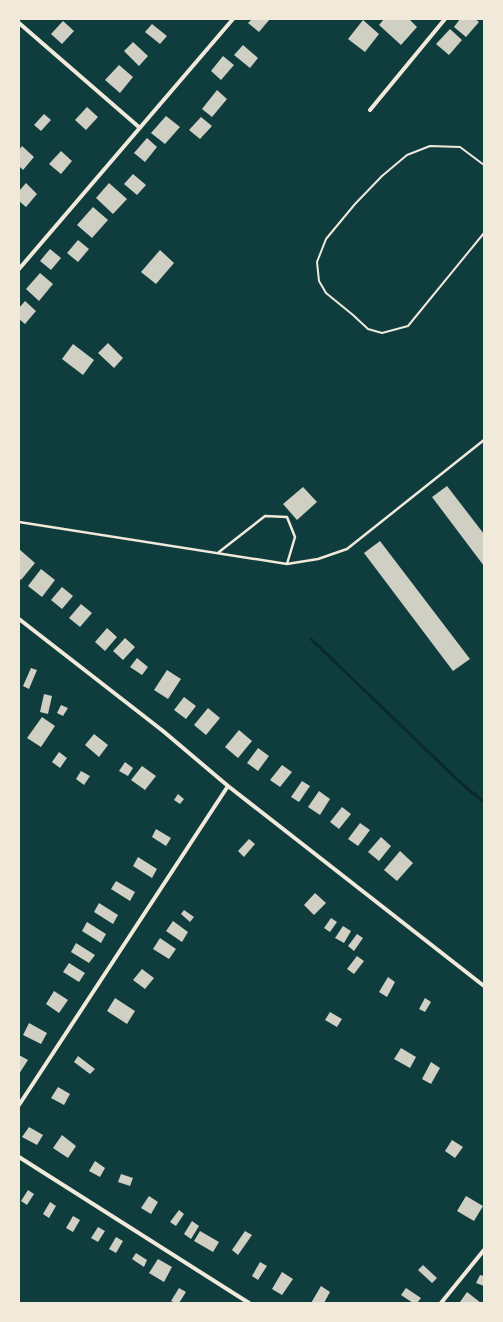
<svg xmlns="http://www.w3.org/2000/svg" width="503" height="1322" font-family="'Work Sans',sans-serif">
	<rect width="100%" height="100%" fill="#0f3d3e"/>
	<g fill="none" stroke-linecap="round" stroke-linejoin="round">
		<path stroke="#0a2a2b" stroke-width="3" d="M311,639L463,785L484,802"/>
	</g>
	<path fill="#cfcfc3" d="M252,19H270L259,32L248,23Z
		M384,19H409L417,27L401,45L379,25Z
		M460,19H475L479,22L466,37L454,27Z
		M363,20L379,34L365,52L348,39Z
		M63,21L74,31L62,44L51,34Z
		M152,24L167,36L160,44L145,32Z
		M450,29L462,40L449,55L436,44Z
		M133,42L148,56L139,66L124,51Z
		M243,45L258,58L250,68L234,55Z
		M223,56L234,65L221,80L211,71Z
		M119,65L133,77L120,93L105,80Z
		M217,90L227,99L212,117L202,109Z
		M87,107L98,117L86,130L75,120Z
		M44,114L51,120L41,131L34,125Z
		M166,116L180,127L165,144L151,133Z
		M201,117L212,126L200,139L189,130Z
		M147,138L157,147L145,162L134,153Z
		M22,146L34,157L23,170L19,166V150Z
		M61,151L72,161L61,174L49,164Z
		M133,174L146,185L137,195L124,184Z
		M26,183L37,194L26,207L19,201V191Z
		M109,183L127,199L113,214L96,198Z
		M93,207L108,220L92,238L77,225Z
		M78,240L89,249L78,262L67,253Z
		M50,249L61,258L51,270L40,261Z
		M160,250L174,263L156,284L141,272Z
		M40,273L53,284L39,301L26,289Z
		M25,301L36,311L25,324L19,319V308Z
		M108,343L123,358L114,368L98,353Z
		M73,344L94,360L83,375L62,359Z
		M447,486L484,534V566L432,497Z
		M303,487L317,502L297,520L283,504Z
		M380,541L470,659L453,671L364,553Z
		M19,549L35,563L21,580L19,578Z
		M41,569L55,580L42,597L28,586Z
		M62,587L73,596L62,609L51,600Z
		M81,604L92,613L80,627L69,618Z
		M107,628L117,637L105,651L95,642Z
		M125,638L135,647L123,660L113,651Z
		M137,658L148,667L142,675L130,667Z
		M31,668L37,670L29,689L23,686Z
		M167,670L181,679L168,699L154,690Z
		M44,694L52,696L48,714L40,712Z
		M184,697L196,706L186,719L174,710Z
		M61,705L68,708L63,716L57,713Z
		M208,708L220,718L206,735L194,725Z
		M42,717L55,726L41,747L27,738Z
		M239,730L252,741L238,758L225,747Z
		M94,734L108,745L99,757L85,745Z
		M258,748L269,756L258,771L247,763Z
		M59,752L67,758L60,768L52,762Z
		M125,762L133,768L128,776L119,771Z
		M282,765L292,772L280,787L270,780Z
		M142,766L156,776L145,790L131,780Z
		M81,771L90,776L84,785L76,779Z
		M302,781L310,786L299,802L291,797Z
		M319,791L330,799L320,815L308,807Z
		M178,794L184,799L180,804L174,800Z
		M342,807L351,814L339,829L330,822Z
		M360,823L370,830L358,846L348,839Z
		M156,829L171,838L166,846L152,837Z
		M381,837L391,846L379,861L368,852Z
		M249,839L255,844L244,857L238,851Z
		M400,851L413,863L397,881L384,870Z
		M138,857L157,869L152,878L133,866Z
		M116,881L135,892L130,901L111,889Z
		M315,893L326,903L314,915L304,905Z
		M99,903L118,915L113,924L94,912Z
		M184,910L194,917L190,922L181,914Z
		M331,918L337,922L330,932L324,928Z
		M173,921L188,932L182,942L166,931Z
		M87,922L106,934L101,943L82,931Z
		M343,926L351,931L344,943L335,938Z
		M357,934L363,938L354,951L348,946Z
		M160,938L176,949L169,959L153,949Z
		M76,943L95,955L89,963L71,952Z
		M357,956L364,961L354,974L347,969Z
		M69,963L85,973L79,982L63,972Z
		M142,969L154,978L145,989L133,980Z
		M388,977L395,982L387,997L379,992Z
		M54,991L68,1000L59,1013L46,1004Z
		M115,998L135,1011L127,1024L107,1011Z
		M425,998L431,1002L425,1012L419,1009Z
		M330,1012L342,1019L337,1027L325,1020Z
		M29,1023L47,1033L41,1044L23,1035Z
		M401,1048L416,1057L410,1068L394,1059Z
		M19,1055L28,1060L19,1074Z
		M78,1056L95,1069L90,1074L74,1062Z
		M431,1062L440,1068L431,1084L422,1079Z
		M58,1087L70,1094L64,1105L51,1098Z
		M29,1127L43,1135L37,1145L22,1137Z
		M62,1135L76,1146L68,1158L53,1148Z
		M452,1140L463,1147L455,1158L445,1151Z
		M95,1161L105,1168L100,1177L89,1171Z
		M121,1174L133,1178L130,1186L118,1182Z
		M28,1190L34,1194L27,1205L21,1201Z
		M149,1196L158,1202L151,1214L141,1208Z
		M466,1196L483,1206L474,1221L457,1211Z
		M50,1202L56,1206L49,1218L43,1214Z
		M179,1210L184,1214L176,1226L170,1222Z
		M73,1216L80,1220L73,1232L66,1228Z
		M192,1221L199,1226L191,1239L184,1234Z
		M98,1227L105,1231L98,1242L91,1238Z
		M200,1231L219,1242L213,1252L194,1241Z
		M245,1231L252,1235L238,1255L232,1250Z
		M116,1237L123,1241L116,1253L109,1249Z
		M136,1253L147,1260L144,1267L132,1259Z
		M158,1259L172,1267L164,1282L149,1273Z
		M260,1262L267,1266L258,1280L252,1276Z
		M423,1265L437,1278L432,1283L418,1270Z
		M282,1272L293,1279L282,1295L272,1289Z
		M480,1275L484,1276V1286L476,1283Z
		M321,1286L330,1292L324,1303H311Z
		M179,1288L186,1292L179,1303H175L171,1301Z
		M406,1288L421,1298L417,1303H413L401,1295Z
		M467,1292L481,1303L460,1302Z"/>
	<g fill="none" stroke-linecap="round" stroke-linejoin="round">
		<path stroke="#f1e9da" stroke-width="2" d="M484,165L460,147L430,146L407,155L382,176L355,204L326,239L317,262L319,281L326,293L353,315L368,329L382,333L408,326L484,233"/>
		<path stroke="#f1e9da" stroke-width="2.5" d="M19,522L287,564L318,559L347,549L484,440
			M219,552L265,516L287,517L295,537L287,564"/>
		<path stroke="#f1e9da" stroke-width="4" d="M19,23L140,128
			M370,110L445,19
			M19,269L233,19
			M19,619L163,731L228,786L484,986
			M19,1105L228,786
			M19,1157L249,1303
			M441,1303L484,1250"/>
	</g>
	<rect width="503" height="1322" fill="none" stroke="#f1e9da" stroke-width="40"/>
</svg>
